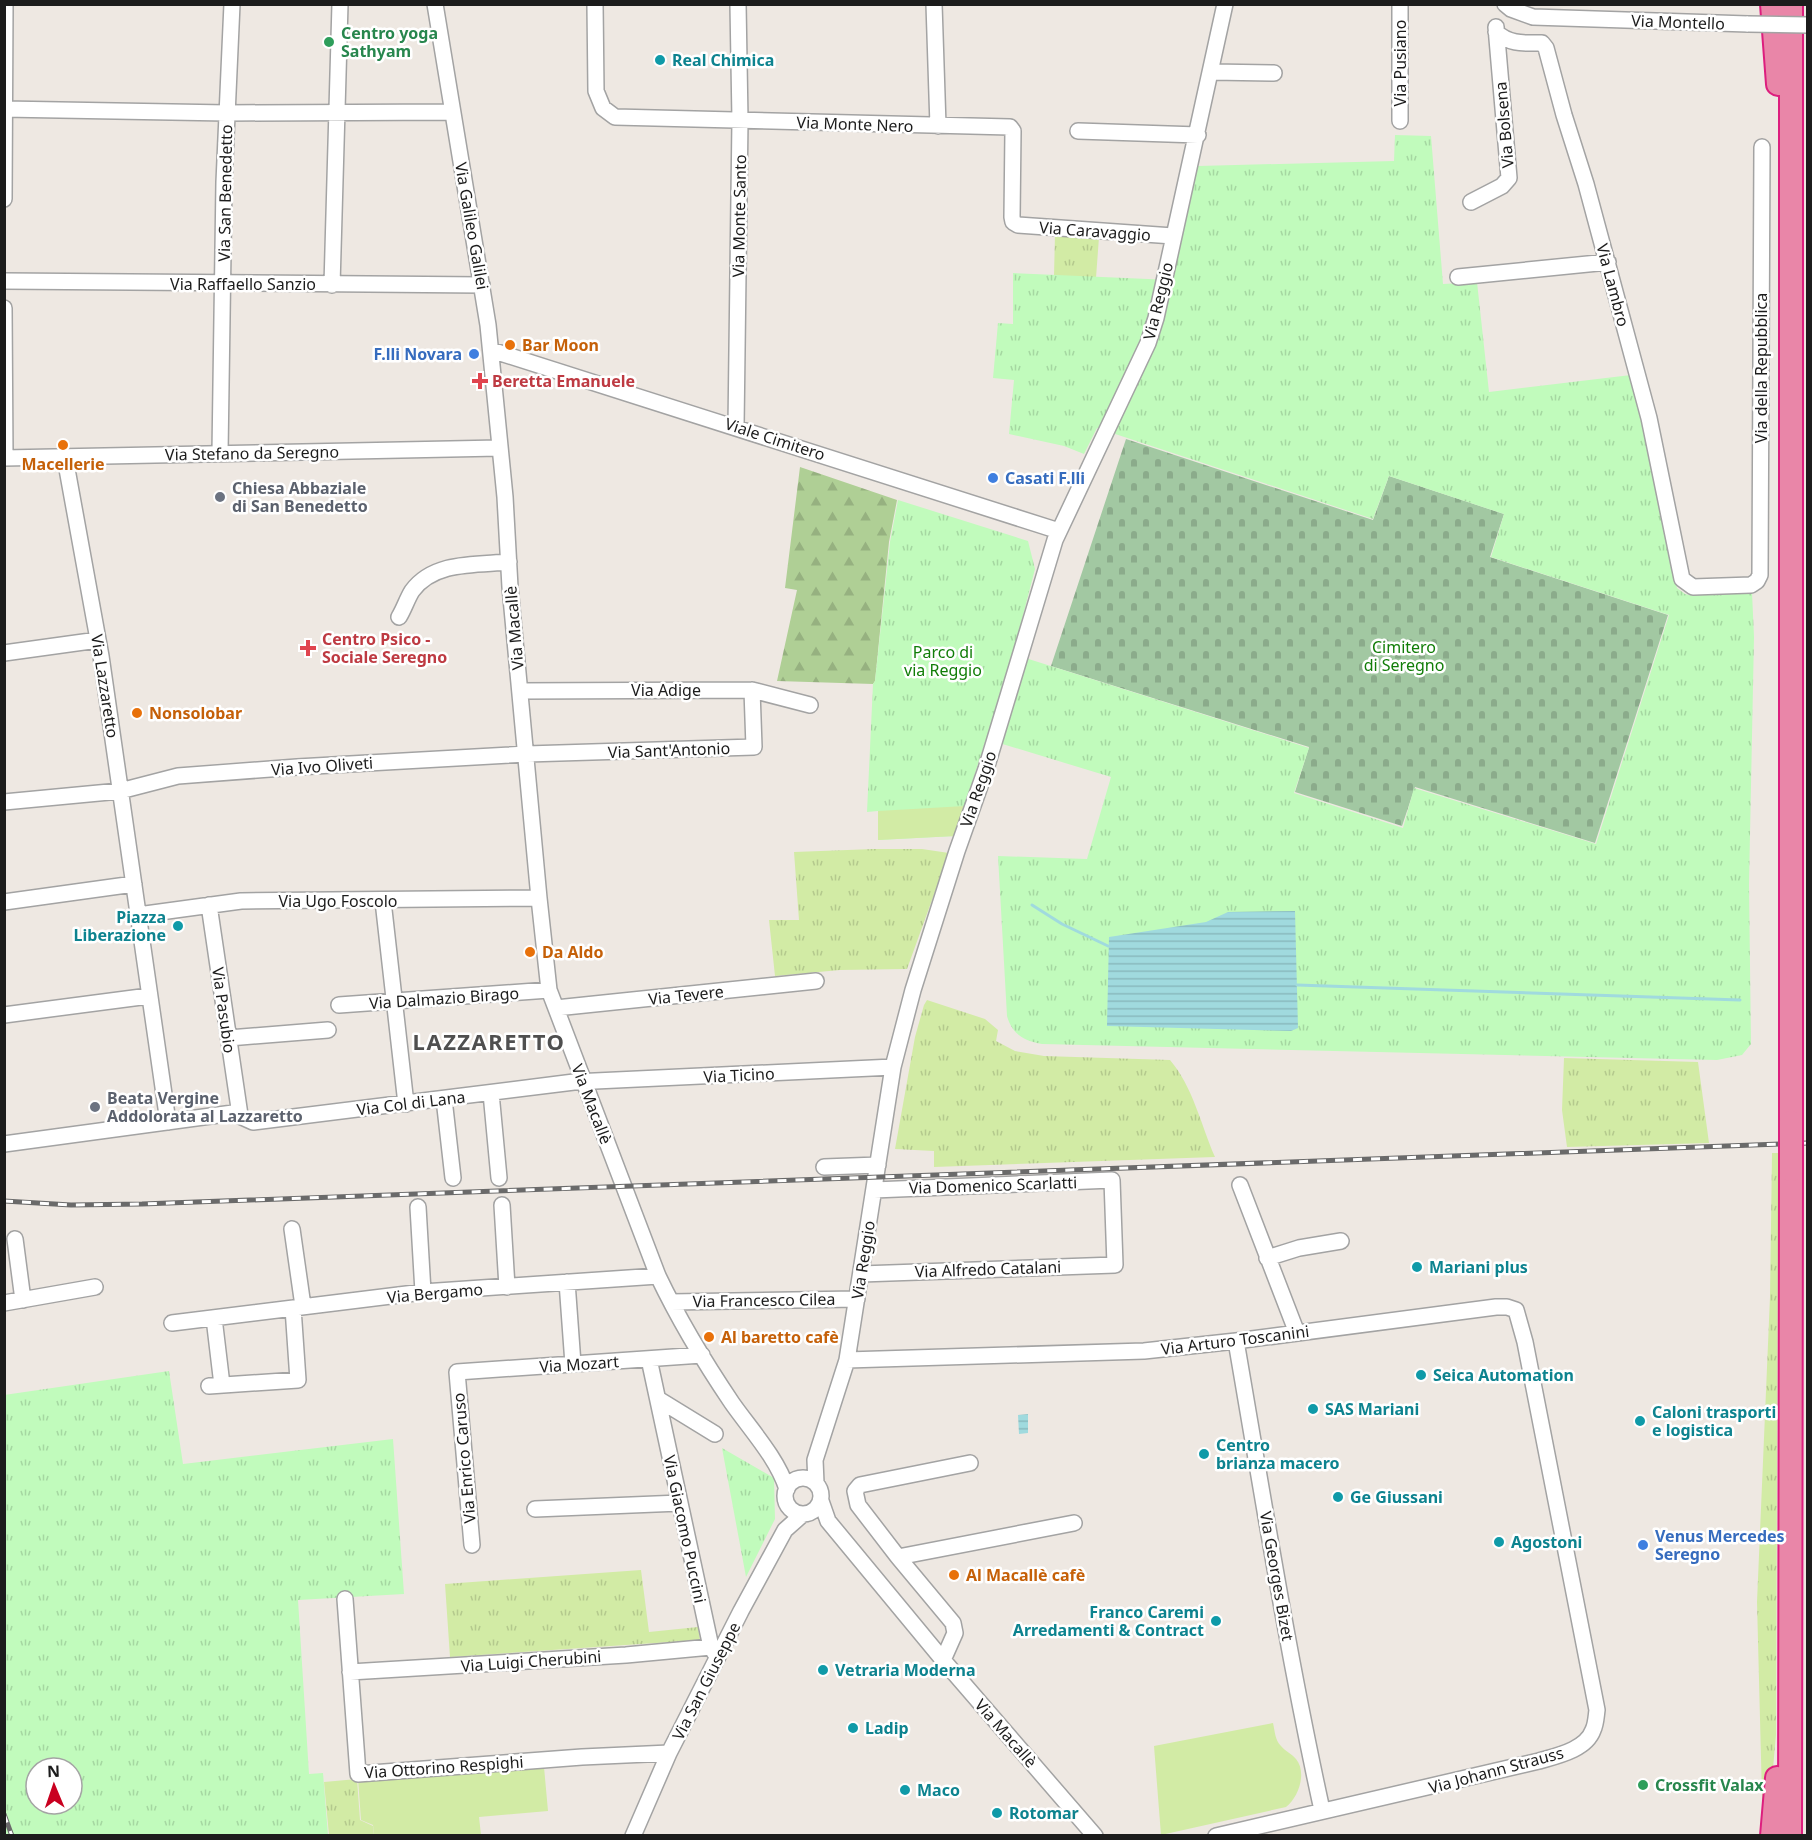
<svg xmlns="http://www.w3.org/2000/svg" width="1812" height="1840" font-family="'Noto Sans',sans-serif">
	<defs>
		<pattern id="grass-tufts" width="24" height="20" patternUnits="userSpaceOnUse" patternTransform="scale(1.5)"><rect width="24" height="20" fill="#d2eba5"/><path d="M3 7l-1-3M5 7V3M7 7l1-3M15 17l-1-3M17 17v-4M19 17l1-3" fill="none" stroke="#b4c98d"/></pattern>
		<pattern id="forest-firs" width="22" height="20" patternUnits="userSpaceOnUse" patternTransform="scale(1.5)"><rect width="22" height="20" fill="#afcf95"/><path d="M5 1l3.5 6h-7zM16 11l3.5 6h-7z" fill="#96b180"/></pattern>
		<pattern id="cemetery-stones" width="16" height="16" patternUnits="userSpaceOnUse" patternTransform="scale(1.5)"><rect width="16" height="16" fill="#a2c8a2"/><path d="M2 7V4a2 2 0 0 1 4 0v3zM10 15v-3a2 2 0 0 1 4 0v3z" fill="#8bab8b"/></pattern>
		<pattern id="park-tufts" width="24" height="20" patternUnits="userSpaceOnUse" patternTransform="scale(1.5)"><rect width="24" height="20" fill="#c1fbbc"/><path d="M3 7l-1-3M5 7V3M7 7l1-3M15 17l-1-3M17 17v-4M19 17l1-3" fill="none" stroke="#a5d7a1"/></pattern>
		<pattern id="water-rules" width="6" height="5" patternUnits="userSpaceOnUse" patternTransform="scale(1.5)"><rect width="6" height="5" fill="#a0dade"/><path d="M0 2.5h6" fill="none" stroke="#89babe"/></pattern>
	</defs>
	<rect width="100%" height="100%" fill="#eee8e2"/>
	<path fill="url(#grass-tufts)" d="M1055,234L1099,237L1096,278L1054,276Z
		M874,849H922L949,853L907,969L840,970L775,976L769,920H799L794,852Z
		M927,1000L985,1019L998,1030L996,1041L1015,1051L1044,1056L1170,1060C1193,1087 1201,1125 1215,1157L934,1167V1151L895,1149L915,1037L924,1005Z
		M1564,1058L1698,1062L1709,1143L1567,1147L1562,1110Z
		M1772,1153H1778V1170H1780L1778,1220L1776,1735L1767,1835L1763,1836L1757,1602L1770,1297Z
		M641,1570L649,1632L698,1627L700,1640L450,1657L445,1584Z
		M357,1779L360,1820L373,1826L374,1835H329L324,1782Z"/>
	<path fill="url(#forest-firs)" d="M800,467L897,500L889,542L875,681L873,684L777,681L797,590L785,588Z"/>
	<path fill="url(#cemetery-stones)" d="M1126,439L1373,520L1389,476L1504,514L1490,557L1668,615L1595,843L1415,787L1402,826L1295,792L1309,747L1051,666Z"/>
	<path fill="url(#park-tufts)" fill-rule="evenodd" d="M1395,135L1431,136L1443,284L1477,282L1489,392L1631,375L1677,588L1685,594L1689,595L1752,592L1754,637L1749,885L1751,1044L1742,1055L1717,1060L1042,1044C1024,1041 1012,1034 1007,1016L998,856L1087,859L1111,777L986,739L955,836L878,840V811L867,812L873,684L875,681L890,542L898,500L1028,541L1035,569L1013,654L1309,748L1294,793L1403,828L1414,788L1596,844L1669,615L1491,557L1504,514L1389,476L1373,519L1097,428L1084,454L1064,446L1009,434L1014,380L993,378L998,323L1013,324V273L1171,280L1198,166L1394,161Z
		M169,1371L183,1464L393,1439L404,1594L298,1600L309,1774L323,1773L328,1835H5L4,1395ZM36,1768H72V1804H36Z
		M722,1448L774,1478L775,1519L746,1577Z"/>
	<path fill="#d2eba5" d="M965,806L955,836L878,840V811Z
		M1273,1723C1275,1732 1275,1740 1281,1746C1285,1751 1292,1754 1296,1759C1307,1772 1299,1797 1286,1807L1161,1835L1154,1746Z
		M544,1767L548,1811L479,1817L481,1835H374L373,1825L361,1820L358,1779Z"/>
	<path fill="url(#water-rules)" d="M1295,911L1298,1028L1291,1031L1107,1026L1109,937L1206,922L1228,912Z
		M1028,1414V1433L1019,1434L1018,1415Z"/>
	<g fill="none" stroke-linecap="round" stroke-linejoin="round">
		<path stroke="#a0dade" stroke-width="3" d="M1032,905L1062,924L1108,946
			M1297,985L1740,1000"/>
		<defs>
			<path id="minor" d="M435,4L488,325L505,497L510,587L539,898L549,990L658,1276C679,1320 705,1363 732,1403C751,1430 777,1458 787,1489
				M595,4L596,91L603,108L615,117L1010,127L1013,131L1012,217L1013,222L1018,225L1173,236
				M934,4L938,126
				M1400,4V121
				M1505,4L1511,9L1533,17L1748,24
				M1496,32C1510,45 1525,43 1542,43L1546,48L1564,115L1586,184L1649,418L1682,579L1693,587L1751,585L1757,581L1760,575L1762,147
				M1212,72L1274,73
				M4,109L227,113L452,112
				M1078,131L1198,135
				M4,199L5,4
				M1471,202L1502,186L1509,178L1496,27
				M1458,277L1608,262
				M4,281L482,285
				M332,285L340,4
				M4,308L5,458
				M491,350L1059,531
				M736,427L740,120L738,4
				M220,453L224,182L232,4
				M4,458L499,448
				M65,458L101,656L168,1122
				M399,617C404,609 407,599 412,591C434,561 476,565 509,562
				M4,653L98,640
				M520,691L752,690L810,705
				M4,802L120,791L178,776L297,767L527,754L754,747L752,690
				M383,901L406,1104
				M4,902L134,884
				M209,905L240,1115
				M138,915L241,901L539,898
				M339,1005L549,990
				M556,1008L816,981
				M4,1015L149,996
				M229,1038L328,1030
				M491,1093L499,1178
				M444,1099L453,1178
				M4,1144L233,1113L253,1122L574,1082L893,1067
				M824,1167L878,1165
				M1240,1185L1297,1333
				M502,1205L507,1287
				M418,1207L423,1292
				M292,1229L303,1306
				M15,1239L23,1300
				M1267,1258L1299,1248L1341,1241
				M861,1274L1115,1265L1112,1180L874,1190
				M567,1282L573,1364
				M671,1302L857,1299
				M4,1303L95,1287
				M214,1318L222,1385
				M172,1323L423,1292L658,1276
				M1236,1341C1263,1498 1288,1655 1322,1810
				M649,1359L711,1647L716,1655
				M847,1360L1144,1351L1236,1341L1496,1307H1507L1516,1310L1525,1342L1597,1710C1596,1717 1596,1724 1593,1730C1586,1750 1556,1756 1539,1761L1216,1836
				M209,1386L298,1380L293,1308
				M658,1399L715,1434
				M785 1496a18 18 0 1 1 36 0a18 18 0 1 1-36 0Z
				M816,1483L815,1460L847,1360L893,1067L913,990L957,851L986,769L1055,540L1148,343L1156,318L1225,4
				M821,1501L828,1521L943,1660L1095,1836
				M535,1509L680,1503
				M472,1545L457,1372L702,1355
				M898,1557L1074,1523
				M345,1599L358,1774L582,1757L669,1753
				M943,1660L955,1633L953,1623L898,1557L858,1505L855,1491L860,1485L970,1463
				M350,1672L626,1655L711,1647
				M633,1836L669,1753L741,1611L785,1530L803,1514"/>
			<path id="highway" d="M1772,4L1778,84
				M1791,4V1122
				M1772,1836L1777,1778
				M1790,1836L1791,1170"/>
		</defs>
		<use href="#minor" stroke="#a3a3a3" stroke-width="18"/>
		<use href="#highway" stroke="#dd1e7e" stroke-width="26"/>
		<use href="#minor" stroke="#fff" stroke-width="15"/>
		<use href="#highway" stroke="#e986a8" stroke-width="22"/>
		<defs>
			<path id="rail" d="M4,1201L71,1205L142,1204L1808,1143
				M4,1814L12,1836"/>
		</defs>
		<use href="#rail" stroke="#6a6a6a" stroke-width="5"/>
		<use href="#rail" stroke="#fff" stroke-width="3" stroke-dasharray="9" stroke-linecap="butt"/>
		<defs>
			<path id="minor-bridge" d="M1748,24L1808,25"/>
			<path id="highway-bridge" d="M1791,1170V1122"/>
		</defs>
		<use href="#minor-bridge" stroke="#a3a3a3" stroke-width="18" stroke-linecap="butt"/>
		<use href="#highway-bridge" stroke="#dd1e7e" stroke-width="26" stroke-linecap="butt"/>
		<use href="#minor-bridge" stroke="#fff" stroke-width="15"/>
		<use href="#highway-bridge" stroke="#e986a8" stroke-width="22"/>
	</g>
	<g fill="#2e9e5b" stroke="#fff" stroke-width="2">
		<circle cx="329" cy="42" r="6"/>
		<circle cx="1643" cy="1785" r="6"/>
	</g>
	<g fill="#0f9aa8" stroke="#fff" stroke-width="2">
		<circle cx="660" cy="60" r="6"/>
		<circle cx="178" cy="926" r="6"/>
		<circle cx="1417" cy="1267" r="6"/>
		<circle cx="1421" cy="1375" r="6"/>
		<circle cx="1313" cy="1409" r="6"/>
		<circle cx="1640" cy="1421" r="6"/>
		<circle cx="1204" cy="1454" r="6"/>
		<circle cx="1338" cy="1497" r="6"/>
		<circle cx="1499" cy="1542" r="6"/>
		<circle cx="1216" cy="1621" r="6"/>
		<circle cx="823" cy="1670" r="6"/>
		<circle cx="853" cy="1728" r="6"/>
		<circle cx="905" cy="1790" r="6"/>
		<circle cx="997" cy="1813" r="6"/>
	</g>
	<g fill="#e8710a" stroke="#fff" stroke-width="2">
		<circle cx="510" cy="345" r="6"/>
		<circle cx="63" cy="445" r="6"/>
		<circle cx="137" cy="713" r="6"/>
		<circle cx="530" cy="952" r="6"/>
		<circle cx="709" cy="1337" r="6"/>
		<circle cx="954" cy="1575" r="6"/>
	</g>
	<g fill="#3f7fe0" stroke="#fff" stroke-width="2">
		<circle cx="474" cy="354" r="6"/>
		<circle cx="993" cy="478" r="6"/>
		<circle cx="1643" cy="1545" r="6"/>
	</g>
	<g fill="#e0444e" stroke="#fff" stroke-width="2">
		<path d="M477 372h6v6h6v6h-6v6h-6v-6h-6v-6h6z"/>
		<path d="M305 639h6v6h6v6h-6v6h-6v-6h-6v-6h6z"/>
	</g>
	<g fill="#6b7280" stroke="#fff" stroke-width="2">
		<circle cx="220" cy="497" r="6"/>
		<circle cx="95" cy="1107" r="6"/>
	</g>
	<g text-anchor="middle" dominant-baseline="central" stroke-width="5" stroke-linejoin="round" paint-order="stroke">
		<g font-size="16" fill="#1c1c1c" stroke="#fff">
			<text transform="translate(1678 22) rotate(2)">Via Montello</text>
			<text transform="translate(1400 63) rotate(-90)">Via Pusiano</text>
			<text transform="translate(855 124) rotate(2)">Via Monte Nero</text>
			<text transform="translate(1504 125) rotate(-95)">Via Bolsena</text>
			<text transform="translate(225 193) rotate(-89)">Via San Benedetto</text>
			<text transform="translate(739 216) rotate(-89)">Via Monte Santo</text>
			<text transform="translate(472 226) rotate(80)">Via Galileo Galilei</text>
			<text transform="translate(1095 231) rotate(4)">Via Caravaggio</text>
			<text x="243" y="284">Via Raffaello Sanzio</text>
			<text transform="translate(1613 285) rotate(75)">Via Lambro</text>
			<text transform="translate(1158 301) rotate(-76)">Via Reggio</text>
			<text transform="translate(1761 368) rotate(-90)">Via della Repubblica</text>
			<text transform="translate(775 439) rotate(18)">Viale Cimitero</text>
			<text transform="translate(252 453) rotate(-1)">Via Stefano da Seregno</text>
			<text transform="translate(514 628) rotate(-95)">Via Macallè</text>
			<text transform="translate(105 686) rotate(81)">Via Lazzaretto</text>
			<text x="666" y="690">Via Adige</text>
			<text transform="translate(669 750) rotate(-2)">Via Sant'Antonio</text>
			<text transform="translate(322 766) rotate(-4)">Via Ivo Oliveti</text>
			<text transform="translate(978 789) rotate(-71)">Via Reggio</text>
			<text x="338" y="901">Via Ugo Foscolo</text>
			<text transform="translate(686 995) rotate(-6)">Via Tevere</text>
			<text transform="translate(444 998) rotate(-4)">Via Dalmazio Birago</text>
			<text transform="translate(224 1010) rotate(82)">Via Pasubio</text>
			<text transform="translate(739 1075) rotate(-3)">Via Ticino</text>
			<text transform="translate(411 1103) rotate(-7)">Via Col di Lana</text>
			<text transform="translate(592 1104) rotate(69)">Via Macallè</text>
			<text transform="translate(993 1185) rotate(-2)">Via Domenico Scarlatti</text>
			<text transform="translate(863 1260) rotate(-81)">Via Reggio</text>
			<text transform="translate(988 1269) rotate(-2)">Via Alfredo Catalani</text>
			<text transform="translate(435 1293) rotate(-5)">Via Bergamo</text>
			<text transform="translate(764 1300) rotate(-1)">Via Francesco Cilea</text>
			<text transform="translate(1235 1340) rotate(-7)">Via Arturo Toscanini</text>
			<text transform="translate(579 1364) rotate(-4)">Via Mozart</text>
			<text transform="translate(464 1458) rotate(-95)">Via Enrico Caruso</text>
			<text transform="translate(685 1529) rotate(78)">Via Giacomo Puccini</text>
			<text transform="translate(1277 1576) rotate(80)">Via Georges Bizet</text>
			<text transform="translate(531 1661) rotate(-4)">Via Luigi Cherubini</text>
			<text transform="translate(706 1681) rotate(-63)">Via San Giuseppe</text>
			<text transform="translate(1006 1733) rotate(49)">Via Macallè</text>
			<text transform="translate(444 1767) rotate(-4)">Via Ottorino Respighi</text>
			<text transform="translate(1496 1770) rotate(-15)">Via Johann Strauss</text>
		</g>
		<g font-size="16" font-weight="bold" fill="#27864d" stroke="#fff" text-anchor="start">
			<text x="341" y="33">Centro yoga<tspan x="341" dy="18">Sathyam</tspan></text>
			<text x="1655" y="1785">Crossfit Valax</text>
		</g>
		<g font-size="16" font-weight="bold" fill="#0d838f" stroke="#fff" text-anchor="start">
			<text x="672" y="60">Real Chimica</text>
			<text x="166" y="917" text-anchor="end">Piazza<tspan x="166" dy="18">Liberazione</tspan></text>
			<text x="1429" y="1267">Mariani plus</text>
			<text x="1433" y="1375">Seica Automation</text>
			<text x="1325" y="1409">SAS Mariani</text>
			<text x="1652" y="1412">Caloni trasporti<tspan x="1652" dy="18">e logistica</tspan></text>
			<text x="1216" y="1445">Centro<tspan x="1216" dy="18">brianza macero</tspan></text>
			<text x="1350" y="1497">Ge Giussani</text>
			<text x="1511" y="1542">Agostoni</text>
			<text x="1204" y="1612" text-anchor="end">Franco Caremi<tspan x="1204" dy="18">Arredamenti &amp; Contract</tspan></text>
			<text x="835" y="1670">Vetraria Moderna</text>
			<text x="865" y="1728">Ladip</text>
			<text x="917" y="1790">Maco</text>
			<text x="1009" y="1813">Rotomar</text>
		</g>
		<g font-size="16" font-weight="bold" fill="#c56008" stroke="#fff" text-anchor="start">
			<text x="522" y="345">Bar Moon</text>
			<text x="63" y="464" text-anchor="middle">Macellerie</text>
			<text x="149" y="713">Nonsolobar</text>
			<text x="542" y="952">Da Aldo</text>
			<text x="721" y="1337">Al baretto cafè</text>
			<text x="966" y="1575">Al Macallè cafè</text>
		</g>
		<g font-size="16" font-weight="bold" fill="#366cbe" stroke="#fff" text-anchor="start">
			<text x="462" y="354" text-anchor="end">F.lli Novara</text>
			<text x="1005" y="478">Casati F.lli</text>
			<text x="1655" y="1536">Venus Mercedes<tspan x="1655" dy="18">Seregno</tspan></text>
		</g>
		<g font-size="16" font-weight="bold" fill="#be3a42" stroke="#fff" text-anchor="start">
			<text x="492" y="381">Beretta Emanuele</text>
			<text x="322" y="639">Centro Psico -<tspan x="322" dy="18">Sociale Seregno</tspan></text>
		</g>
		<g font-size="16" font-weight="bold" fill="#5b616d" stroke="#fff" text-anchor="start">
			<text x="232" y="488">Chiesa Abbaziale<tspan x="232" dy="18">di San Benedetto</tspan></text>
			<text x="107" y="1098">Beata Vergine<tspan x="107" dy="18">Addolorata al Lazzaretto</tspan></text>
		</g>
		<g font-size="16" fill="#117d08" stroke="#fff">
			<text x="1404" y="647">Cimitero<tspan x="1404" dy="18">di Seregno</tspan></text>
			<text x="943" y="652">Parco di<tspan x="943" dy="18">via Reggio</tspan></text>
		</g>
		<g font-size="22" font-weight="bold" letter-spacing="1.5" fill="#4f4f4f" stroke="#fff">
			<text x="489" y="1041">LAZZARETTO</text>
		</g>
	</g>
	<rect width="1812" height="1840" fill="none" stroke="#1c1c1c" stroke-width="12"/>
	<g transform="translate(54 1786) rotate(358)"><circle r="28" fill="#ffffff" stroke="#a4a4a4" stroke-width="1.5"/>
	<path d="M0-4.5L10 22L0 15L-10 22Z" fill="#c90020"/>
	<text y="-9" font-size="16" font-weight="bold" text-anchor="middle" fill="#1c1c1c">N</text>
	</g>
</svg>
